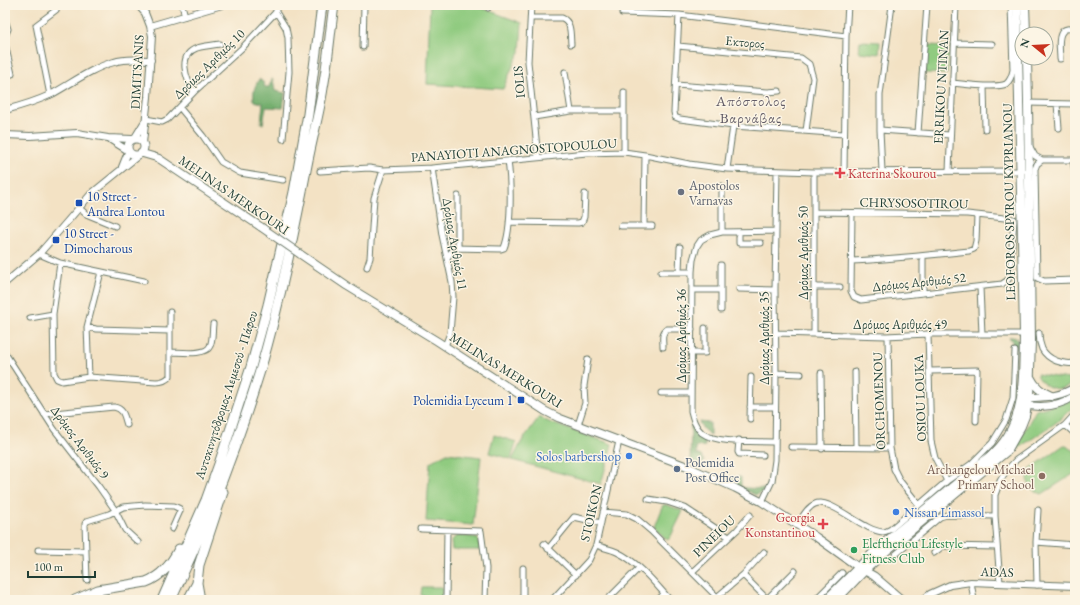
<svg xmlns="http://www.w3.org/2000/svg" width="1080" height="605" font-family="'EB Garamond',serif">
	<rect width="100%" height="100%" fill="#fcf5e5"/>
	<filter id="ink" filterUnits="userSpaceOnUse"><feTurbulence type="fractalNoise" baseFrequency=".025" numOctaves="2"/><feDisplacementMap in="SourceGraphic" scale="8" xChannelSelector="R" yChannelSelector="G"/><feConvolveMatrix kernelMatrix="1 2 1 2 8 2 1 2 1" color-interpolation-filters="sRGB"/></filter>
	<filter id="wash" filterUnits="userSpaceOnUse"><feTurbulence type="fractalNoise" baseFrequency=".012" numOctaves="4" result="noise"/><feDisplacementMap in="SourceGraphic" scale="16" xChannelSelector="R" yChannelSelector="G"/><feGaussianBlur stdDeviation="0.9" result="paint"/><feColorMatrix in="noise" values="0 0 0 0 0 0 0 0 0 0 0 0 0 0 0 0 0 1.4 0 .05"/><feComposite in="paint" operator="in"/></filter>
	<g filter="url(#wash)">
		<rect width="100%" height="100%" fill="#f3e2c4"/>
		<path fill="#90cb80" stroke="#58845a" d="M430,5H474L522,23L520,52L515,61L503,89L427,84Z
			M860,41L880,42L879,54L859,52Z
			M927,45L949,46L947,74L925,73Z
			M1037,374L1075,380V382C1071,384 1067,387 1063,388C1053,391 1040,384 1037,374Z
			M1075,399V405L1057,422L1008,455L1017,444L1036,410Z
			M539,417L551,423L612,444L601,484L512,460L522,441Z
			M494,435L516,442L511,459L489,453Z
			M1064,445L1075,451V473L1042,494L1033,490L1027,480L1030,469Z
			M447,453L481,457L473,525L426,521L430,462Z
			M663,505H667L683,511L670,538L667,540L654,527L661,509Z
			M459,536L473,537L478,539L480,550H452L451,541L455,537Z
			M422,587H442V600L421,595Z"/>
		<path fill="#74af6e" stroke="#4a7651" d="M259,79L263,82L265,87H269L272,79H273L275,91L285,93L283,108L266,107L263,124L261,123L263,103L254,101C253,91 254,88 259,79Z
			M1009,337C1018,337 1020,339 1020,348H1012V341Z
			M699,422L710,423V435L703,429Z
			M691,425L697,434L705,440V446L696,447V454L701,456L704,461L703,468L690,464Z
			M727,477H741V487L747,488L764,489L763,492L756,495L733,485L727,481Z"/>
	</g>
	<g filter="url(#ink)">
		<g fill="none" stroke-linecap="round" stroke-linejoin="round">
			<defs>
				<path id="minor" d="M182,5L185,16
					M487,5L488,8
					M531,5L528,62L538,157
					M1075,5V6
					M276,12L286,28L288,38L289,72L283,139
					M622,13L679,15L846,36
					M679,15L674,112L675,117L680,119L733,126L844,134
					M531,18H562C572,22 570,35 571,44
					M5,20L8,29L5,36
					M954,43L992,44
					M5,44L12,74
					M678,46L801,58L809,64L813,78L806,131
					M363,47L364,5
					M1060,59C1060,52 1057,36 1063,31C1065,28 1071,29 1075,28
					M565,72L571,111
					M952,83C963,84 996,89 1006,84C1010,81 1012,75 1013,70L1011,5
					M676,85L768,92L779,91
					M984,86L985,129
					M194,92C186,79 177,55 197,48C204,46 213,45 220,44
					M624,92V152
					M50,95L36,25L56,10
					M1028,103L1075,104
					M1057,104L1059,128
					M180,108L203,136L221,162L240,173L283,180
					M534,117L571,111H624
					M146,119L162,122L168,119L194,92L242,48L276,12V5
					M880,130L950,135
					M918,133L927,5
					M1030,147L1035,156L1042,160
					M1042,160L1037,164L1035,169L1037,278L1044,281L1075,280
					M1042,160H1075
					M1073,160L1075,173V202
					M432,168L442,235L452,282L453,297L450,333L445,346
					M727,169L733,126
					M320,171L369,168L383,170L432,168L587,153L624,152L645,155L689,164L727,169L814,172L1023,171
					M882,171L880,130V95L892,5
					M949,171L956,5
					M814,172V334
					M844,172L846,36L848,5
					M722,186V232
					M458,196V248
					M79,208L86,214L115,226
					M814,212L967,214L1014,219L1010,274L1008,280L1002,284L861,300L854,297L851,291L852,213
					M509,222L578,223L582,222L584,217L585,194
					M644,225L645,155
					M621,226H652
					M739,232V243H761
					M39,254L60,263L144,281
					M447,258L454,248L501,249L504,248C512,228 511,182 508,161
					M852,261C891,259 930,255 969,251L974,249L976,241L977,216
					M60,263L53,314L54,373L57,379L62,381L89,377L156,382C162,382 166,381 170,376V312
					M367,267L370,258L374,198L383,170
					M661,272H692
					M679,272L680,247
					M814,287H840
					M980,287L982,334
					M739,289L775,290
					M692,290H721
					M923,293V256
					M721,310V265
					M30,318L53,314
					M87,327L96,329L170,331
					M776,333L886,336L928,334H1024
					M1039,333C1039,338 1040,344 1042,349C1048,360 1063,365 1075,363
					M928,334L931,441L935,458L947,481
					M888,336L890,448L894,469L900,481L919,505
					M663,347C663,340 661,333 667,329H692
					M170,352C180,352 206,356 210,346C213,340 212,331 213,324
					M5,353L54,429L99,487L115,510L125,530L138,542
					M692,353H705V328
					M930,371L977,370L976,421
					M855,372L856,447
					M776,373L801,374
					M821,373L822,449
					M89,377L87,327L101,272
					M661,393H691
					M750,407H775
					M44,414L114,407C124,409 124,416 127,425
					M750,419L751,377
					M578,425L585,403L584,386L588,359
					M1065,425L1075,434
					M739,440L738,452L739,454L763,455
					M775,442C756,441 717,444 702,433C695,427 693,419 691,411L692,272L693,260L697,246L701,240L710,235L722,232L776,231
					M791,447L890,448
					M648,499L667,502L685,508L729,537
					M762,502L772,481L775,460L776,373L775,290L777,171
					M603,512L627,514L637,519L651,531L720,600
					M797,525C802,518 807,507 815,504C830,497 863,531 883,532C886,532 889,530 891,529L947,481L971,464L992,443L1006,420L1013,398L1015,351
					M421,529L481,531L486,568L485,600
					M1036,542L1075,545
					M544,544L576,575
					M596,545C603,548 611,549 617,552C638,562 655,583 670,600
					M548,549L574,517L601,523
					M38,550L86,551
					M934,553L943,546L997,547
					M895,555L940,517L947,515L995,516
					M523,568V600
					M692,572L737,530L750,515
					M743,575L768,600
					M87,580L85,524L87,521L109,514L123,507L145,505L174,506L180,509V511L172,529
					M971,582L974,600
					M1000,583L995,516V495L1000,481L1006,471L1016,460L1065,425L1075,414
					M1037,585L1036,542L1038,510
					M717,597L743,575L764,552
					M767,599L795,571
					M446,600L447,530
					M552,600L589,560L596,545L619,441
					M607,600L639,568
					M658,600L664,594
					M815,600L842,573"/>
				<path id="tertiary" d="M138,5L145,13L150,26L152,36L148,97L143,143
					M150,26L222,5
					M5,110C21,106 37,101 52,94C72,83 92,68 114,62C126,58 139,60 151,60
					M5,135L30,136L77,133L108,138L132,139
					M134,139L145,121
					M111,140L127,150
					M122,167L128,152
					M5,283L39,254L91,194L139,155
					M923,600L930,594L950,585L971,582L1075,586"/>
				<path id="secondary" d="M128 147a8 8 0 1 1 16 0a8 8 0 1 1-16 0Z
					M141,153L158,158L261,227
					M300,254L347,286L437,341L545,411L559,418L686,466L735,488L762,502L816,537L858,567L874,576L902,600
					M1023,398C1041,397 1060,398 1075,387
					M1023,404C1041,409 1059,406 1075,396"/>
				<path id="primary" d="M1025,5L1026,34
					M1030,377C1035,387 1041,392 1051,396
					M826,600L877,549L996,451C1027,420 1023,375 1024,334L1017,5
					M836,600L865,570L885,552L1007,451L1021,426L1025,416L1029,397L1031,341L1028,103L1027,58"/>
				<path id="motorway" d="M75,600L98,590L146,582C162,576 171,564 179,549
					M162,600L206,500L219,464L251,367L268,305L294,192L308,114L322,5
					M171,600C206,526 236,449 260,371C280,303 294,234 307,165C312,139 319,114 323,88C328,61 330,33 334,5
					M188,600L197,583
					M200,600L197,583L199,565L223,492"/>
			</defs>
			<use href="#minor" stroke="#697766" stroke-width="7"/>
			<use href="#tertiary" stroke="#697766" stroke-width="8"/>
			<use href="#secondary" stroke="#697766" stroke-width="9"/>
			<use href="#primary" stroke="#697766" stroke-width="10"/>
			<use href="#motorway" stroke="#697766" stroke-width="11"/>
			<use href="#minor" stroke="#fff" stroke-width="5"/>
			<use href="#tertiary" stroke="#fff" stroke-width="6"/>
			<use href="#secondary" stroke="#fff" stroke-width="7"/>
			<use href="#primary" stroke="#fff" stroke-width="8"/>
			<use href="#motorway" stroke="#fff" stroke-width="9"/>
			<defs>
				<path id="secondary-bridge" d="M261,227L300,254"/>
			</defs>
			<use href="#secondary-bridge" stroke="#697766" stroke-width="9" stroke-linecap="butt"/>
			<use href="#secondary-bridge" stroke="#fff" stroke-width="7"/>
		</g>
	</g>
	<g fill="#e0444e" stroke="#fcf5e5" stroke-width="1.5">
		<path d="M838 167h4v4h4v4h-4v4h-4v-4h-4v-4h4z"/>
		<path d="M821 518h4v4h4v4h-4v4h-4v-4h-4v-4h4z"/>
	</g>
	<circle fill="#6b7280" stroke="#fcf5e5" stroke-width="1.5" cx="681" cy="192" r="4"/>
	<g fill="#1a4fb4" stroke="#fcf5e5" stroke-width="1.5">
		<rect x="75" y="199" width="8" height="8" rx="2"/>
		<rect x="52" y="236" width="8" height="8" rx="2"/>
		<rect x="517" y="396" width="8" height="8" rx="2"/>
	</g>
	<g fill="#3f7fe0" stroke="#fcf5e5" stroke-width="1.5">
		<circle cx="629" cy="456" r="4"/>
		<circle cx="896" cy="512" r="4"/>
	</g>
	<circle fill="#5c6f8a" stroke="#fcf5e5" stroke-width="1.5" cx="677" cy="469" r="4"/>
	<circle fill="#8d6e63" stroke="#fcf5e5" stroke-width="1.5" cx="1042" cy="476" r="4"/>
	<circle fill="#2e9e5b" stroke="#fcf5e5" stroke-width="1.5" cx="854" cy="550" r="4"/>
	<g text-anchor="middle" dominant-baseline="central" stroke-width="3" stroke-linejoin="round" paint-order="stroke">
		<g font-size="13" fill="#1f3d34" stroke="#fcf5e5">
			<text transform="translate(745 42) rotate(5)">Εκτορος</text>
			<text transform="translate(209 64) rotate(-44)">Δρόμος Αριθμός 10</text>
			<text transform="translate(137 72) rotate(-87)">DIMITSANIS</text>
			<text transform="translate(519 82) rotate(-95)">IOLIS</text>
			<text transform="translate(941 87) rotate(-87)">ERRIKOU NTINAN</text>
			<text transform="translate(514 150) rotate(-4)">PANAYIOTI ANAGNOSTOPOULOU</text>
			<text transform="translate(234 195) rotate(34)">MELINAS MERKOURI</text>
			<text transform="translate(1009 202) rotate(-91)">LEOFOROS SPYROU KYPRIANOU</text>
			<text transform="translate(914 203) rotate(1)">CHRYSOSOTIROU</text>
			<text transform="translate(455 244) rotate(80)">Δρόμος Αριθμός 11</text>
			<text transform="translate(803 253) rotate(-90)">Δρόμος Αριθμός 50</text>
			<text transform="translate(919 282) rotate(-6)">Δρόμος Αριθμός 52</text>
			<text x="900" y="324">Δρόμος Αριθμός 49</text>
			<text transform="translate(681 336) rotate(-90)">Δρόμος Αριθμός 36</text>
			<text transform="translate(764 338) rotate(-90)">Δρόμος Αριθμός 35</text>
			<text transform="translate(506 370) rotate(32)">MELINAS MERKOURI</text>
			<text transform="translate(226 395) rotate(-72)">Αυτοκινητόδρομος Λεμεσού - Πάφου</text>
			<text transform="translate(920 398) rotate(-92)">OSIOU LOUKA</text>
			<text transform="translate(879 401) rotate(-92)">ORCHOMENOU</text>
			<text transform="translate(80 442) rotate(53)">Δρόμος Αριθμός 9</text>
			<text transform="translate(591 513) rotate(-77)">STOIKON</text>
			<text transform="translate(714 536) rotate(-44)">PINEIOU</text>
			<text transform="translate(997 572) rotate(2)">ADAS</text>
		</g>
		<g font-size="13" fill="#be3a42" stroke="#fcf5e5" text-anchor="start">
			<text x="848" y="173">Katerina Skourou</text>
			<text x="815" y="517" text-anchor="end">Georgia<tspan x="815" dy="15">Konstantinou</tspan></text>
		</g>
		<g font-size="13" fill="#5b616d" stroke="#fcf5e5" text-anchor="start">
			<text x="689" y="185">Apostolos<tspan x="689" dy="15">Varnavas</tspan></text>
		</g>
		<g font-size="13" fill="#164399" stroke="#fcf5e5" text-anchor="start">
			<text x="87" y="196">10 Street -<tspan x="87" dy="15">Andrea Lontou</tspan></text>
			<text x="64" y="233">10 Street -<tspan x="64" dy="15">Dimocharous</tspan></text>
			<text x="513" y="400" text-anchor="end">Polemidia Lyceum 1</text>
		</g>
		<g font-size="13" fill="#366cbe" stroke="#fcf5e5" text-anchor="end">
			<text x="621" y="456">Solos barbershop</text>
			<text x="904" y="512" text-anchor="start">Nissan Limassol</text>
		</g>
		<g font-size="13" fill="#4e5e75" stroke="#fcf5e5" text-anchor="start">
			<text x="685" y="462">Polemidia<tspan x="685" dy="15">Post Office</tspan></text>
		</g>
		<g font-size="13" fill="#785e54" stroke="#fcf5e5" text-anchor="end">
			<text x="1034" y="469">Archangelou Michael<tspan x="1034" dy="15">Primary School</tspan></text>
		</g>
		<g font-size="13" fill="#27864d" stroke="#fcf5e5" text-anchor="start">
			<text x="862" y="543">Eleftheriou Lifestyle<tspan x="862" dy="15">Fitness Club</tspan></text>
		</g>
		<g font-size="15" letter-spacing="1" fill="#625c67" stroke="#fcf5e5">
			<text x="751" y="100">Απόστολος<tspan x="751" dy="17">Βαρνάβας</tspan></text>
		</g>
	</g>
	<rect width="1080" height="605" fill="none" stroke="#fcf5e5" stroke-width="20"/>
	<g transform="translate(1034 46) rotate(288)"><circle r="19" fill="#fcf5e5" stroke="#a4ab9e"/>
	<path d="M0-3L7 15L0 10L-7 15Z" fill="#c8321e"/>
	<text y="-6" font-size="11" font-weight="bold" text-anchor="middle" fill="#1f3d34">N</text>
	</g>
	<path d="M28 571v6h67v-6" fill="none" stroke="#1f3d34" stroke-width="2"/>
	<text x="34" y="571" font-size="12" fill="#1f3d34" stroke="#fcf5e5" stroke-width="3" paint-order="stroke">100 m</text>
</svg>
